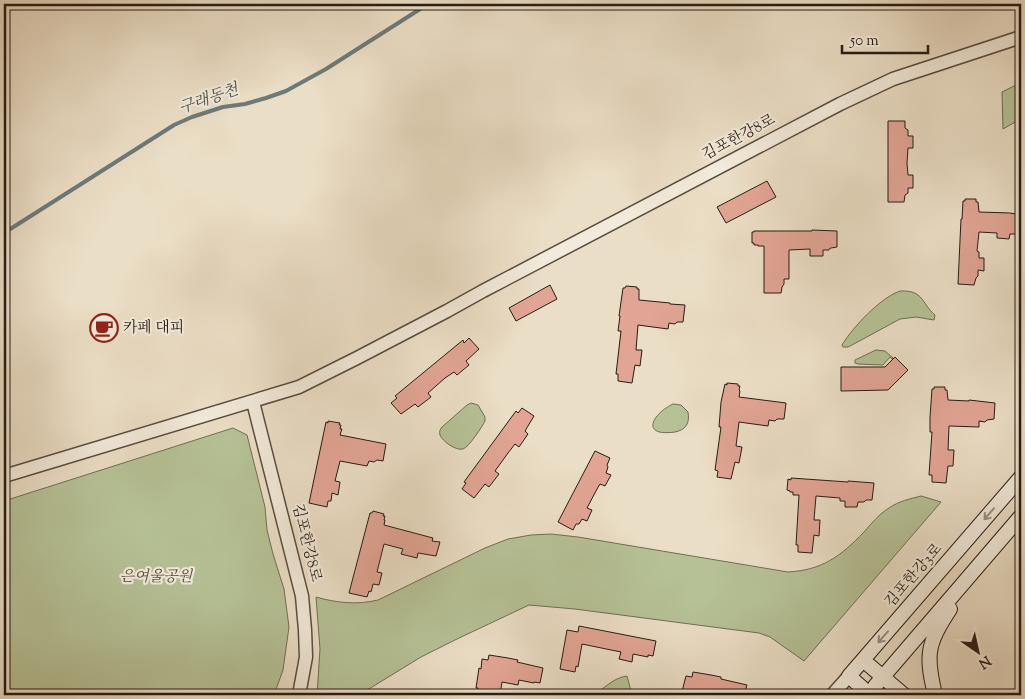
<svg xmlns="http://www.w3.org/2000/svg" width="1025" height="699" font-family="'Sorts Mill Goudy','Noto Serif KR',serif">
	<rect width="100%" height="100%" fill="#ebdec6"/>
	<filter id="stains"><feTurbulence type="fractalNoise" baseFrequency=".004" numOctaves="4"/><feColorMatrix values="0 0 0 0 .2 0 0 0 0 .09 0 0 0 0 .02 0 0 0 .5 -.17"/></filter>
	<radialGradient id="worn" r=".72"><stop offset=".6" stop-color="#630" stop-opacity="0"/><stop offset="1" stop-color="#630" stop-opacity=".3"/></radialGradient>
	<path fill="#b6c196" stroke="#6e6e55" d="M1021,84V107L1017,121L1003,129L1002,92L1014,86Z
		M900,291C924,290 921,303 935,315L934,320L916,317L900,319L852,345L848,347H843L842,345C853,327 880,298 900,291Z
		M876,350L885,351L893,358L892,359L890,357L883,365L858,364L855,363V360Z
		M471,403L478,405L485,417V421C482,427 469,447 463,449C456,451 442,441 440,435C439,431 440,430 442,427L467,405Z
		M673,404L681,405L688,412C690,423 686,430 675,432C640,437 652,414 673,404Z
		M233,428L247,435L265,507L267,530L273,554L284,589L289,627L283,670L274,695H4V501Z
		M921,496L941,502L804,661L770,637L759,633L575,609L529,605L457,639L421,657L359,695H317L320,649L316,597C337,603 357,605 378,600L485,548L508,539L531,535L551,534L578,537L788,572C822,570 840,557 864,532C872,523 879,514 889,508C899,501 910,499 921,496Z
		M627,676L632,695H592C605,689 612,678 627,676Z"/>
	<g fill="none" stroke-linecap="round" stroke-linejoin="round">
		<path stroke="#6d7a7a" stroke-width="4" d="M4,233L174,125L192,117L223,107L245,104L266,98L286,91L326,69L428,4"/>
	</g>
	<path fill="#e2a595" stroke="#271b14" d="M888,121H905V128L908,130V136H913V148H908L907,163L908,175H913V188H908V193L905,195L904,202H888Z
		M767,181L776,197L726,223L717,207Z
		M965,199H976V202H978L979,212L1010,213L1021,215V232H1018L1016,234H1010L1009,239L997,238V233L979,232L977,251L979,252V258H984V271L978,270V276L976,278L974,285L958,284L961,219H962L963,201H965Z
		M812,230L837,231V247L831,248L829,249V250H823V256H810V249L789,250V279H784V284L782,287L781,293H764V246H758V245H754V243H752V232H754V231H812Z
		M550,285L557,299L516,321L509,308Z
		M626,286L637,287V289H639V300L670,303V304L685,305L683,322H677L675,324L669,323L668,329L638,325L636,350H642L640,366L635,365L632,383L618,381V374H616L621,331H618L620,316H619L623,288H625Z
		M469,338L479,349L466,361L469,365L457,375L454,372L445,378L428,393L431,397L418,407L415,404L401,414L391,403L397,398L395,396L463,340L464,343Z
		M895,357L908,370L888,390L841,391V367H885Z
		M727,383L738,384V386H740L739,390L740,391L739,397L786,403L784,419H777L775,421L769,420L768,426L739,422L736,446L742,447L739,463L735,462L731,479L717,477L718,471L715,470L721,427H719L721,402L725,384L727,385Z
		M934,387H945V390H947L948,400L969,401V400L995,403L994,419L987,420L985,422L979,421V427L949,426L948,450H954L953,466H948L946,483L932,482V475H929L932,432H930V417L932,389H934Z
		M522,408L534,416L525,431L528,434L519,447L515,444L508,453L495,471L499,474L489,487L485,484L474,498L462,489L466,483L464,482L516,411L518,413Z
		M328,421L340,423L339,425H341L340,429H342L340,435L386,444L383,461L377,460L374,462L369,461L367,466L340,461L335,481L340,482L338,495L332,493L331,501H328L327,507L309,503L326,422L328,423Z
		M595,451L610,458L607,465L608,467L606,473L611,475L605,486L600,484L597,489L587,508L592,510L587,521L582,519L579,524H576L573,530L558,522Z
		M791,478L848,482V481L874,483L872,500H866L864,502H858L857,507H845V501H840V498L816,496L814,520H820L819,536L814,535L812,553L798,552V545H796L799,495H793V492H790V491L787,490L788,479L791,480Z
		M373,511L384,514L383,516H385L384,520H385L384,525L433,538L432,541L440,542L436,556L418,553L417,558L401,554L403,549L384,544L377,572L382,573L379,585L373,584L371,592L369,591L367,597L349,593L370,513H372Z
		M579,626L656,641L653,656L648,655V657L633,654L632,662L619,659L621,652L582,644L578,667L576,666L575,672L560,669L567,630L578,632Z
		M489,655L508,658L518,660L517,662L543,668L540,683L534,682V683L519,680L518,685L502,682L500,695H476L478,688H476L479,668L481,669L482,659L488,660Z
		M693,672L711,675L721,677V679L747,685L744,695H681L686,676L692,677Z"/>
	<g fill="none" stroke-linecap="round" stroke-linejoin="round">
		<defs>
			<path id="tertiary" d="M253,402L302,596L305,630L306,657L299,695
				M4,476L299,387L357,358L447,311L483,291L840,104L893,79L1021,37
				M832,695L849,676"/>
			<path id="secondary" d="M863,660L904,695
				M875,686L1021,516
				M870,695L849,676L1021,477
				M935,695C932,681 928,666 930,652C932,636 942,622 950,609"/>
		</defs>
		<use href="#tertiary" stroke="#584c40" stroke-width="15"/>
		<use href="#secondary" stroke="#271b14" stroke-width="16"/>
		<use href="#tertiary" stroke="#f2eada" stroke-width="12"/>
		<use href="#secondary" stroke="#f2eada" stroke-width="14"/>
	</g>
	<defs><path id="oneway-shaft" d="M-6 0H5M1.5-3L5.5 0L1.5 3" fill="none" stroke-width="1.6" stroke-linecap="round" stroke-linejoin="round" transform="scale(1.25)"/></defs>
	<g stroke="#978d81">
		<use href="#oneway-shaft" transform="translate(989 514) rotate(131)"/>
		<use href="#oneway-shaft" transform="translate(883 637) rotate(131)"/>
	</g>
	<defs>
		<symbol id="cafe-ring" viewBox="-11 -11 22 22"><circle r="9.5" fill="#f2eada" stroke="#8f2418" stroke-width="1.5"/><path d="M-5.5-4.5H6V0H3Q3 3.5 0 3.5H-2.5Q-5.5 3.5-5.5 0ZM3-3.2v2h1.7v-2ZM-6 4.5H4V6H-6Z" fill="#8f2418"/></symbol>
	</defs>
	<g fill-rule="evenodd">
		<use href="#cafe-ring" x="88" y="312" width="32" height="32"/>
	</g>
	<g text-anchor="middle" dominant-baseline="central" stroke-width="4.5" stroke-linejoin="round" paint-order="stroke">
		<g font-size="15" fill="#271b14" stroke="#f2eada">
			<text transform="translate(739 138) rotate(-28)">김포한강8로</text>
			<text transform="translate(306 543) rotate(76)">김포한강8로</text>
			<text transform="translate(914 576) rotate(-49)">김포한강3로</text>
		</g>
		<g font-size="15" fill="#271b14" stroke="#f2eada" text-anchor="start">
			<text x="123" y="328">카페 대피</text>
		</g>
		<g font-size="15" font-style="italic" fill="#524d3b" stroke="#f2eada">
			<text x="156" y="577">은여울공원</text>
		</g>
		<g font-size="16" font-style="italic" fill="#505350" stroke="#f2eada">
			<text transform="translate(209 100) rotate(-19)">구래동천</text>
		</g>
	</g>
	<rect width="1025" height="699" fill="none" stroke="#ebdec6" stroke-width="20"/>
	<rect x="5" y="5" width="1015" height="689" fill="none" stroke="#271b14" stroke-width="2.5"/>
	<rect x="10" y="10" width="1005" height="679" fill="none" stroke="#271b14"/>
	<g transform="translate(978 652) rotate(146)" stroke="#f2eada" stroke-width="4" paint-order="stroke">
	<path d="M0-4L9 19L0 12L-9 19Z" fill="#271b14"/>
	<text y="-8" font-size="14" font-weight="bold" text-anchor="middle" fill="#271b14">N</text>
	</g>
	<path d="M842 45v8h86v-8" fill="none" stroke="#271b14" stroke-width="2.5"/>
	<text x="850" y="45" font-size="15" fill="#271b14" stroke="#f2eada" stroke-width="4" paint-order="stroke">50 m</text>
	<rect width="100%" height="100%" filter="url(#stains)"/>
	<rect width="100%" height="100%" fill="url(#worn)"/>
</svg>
